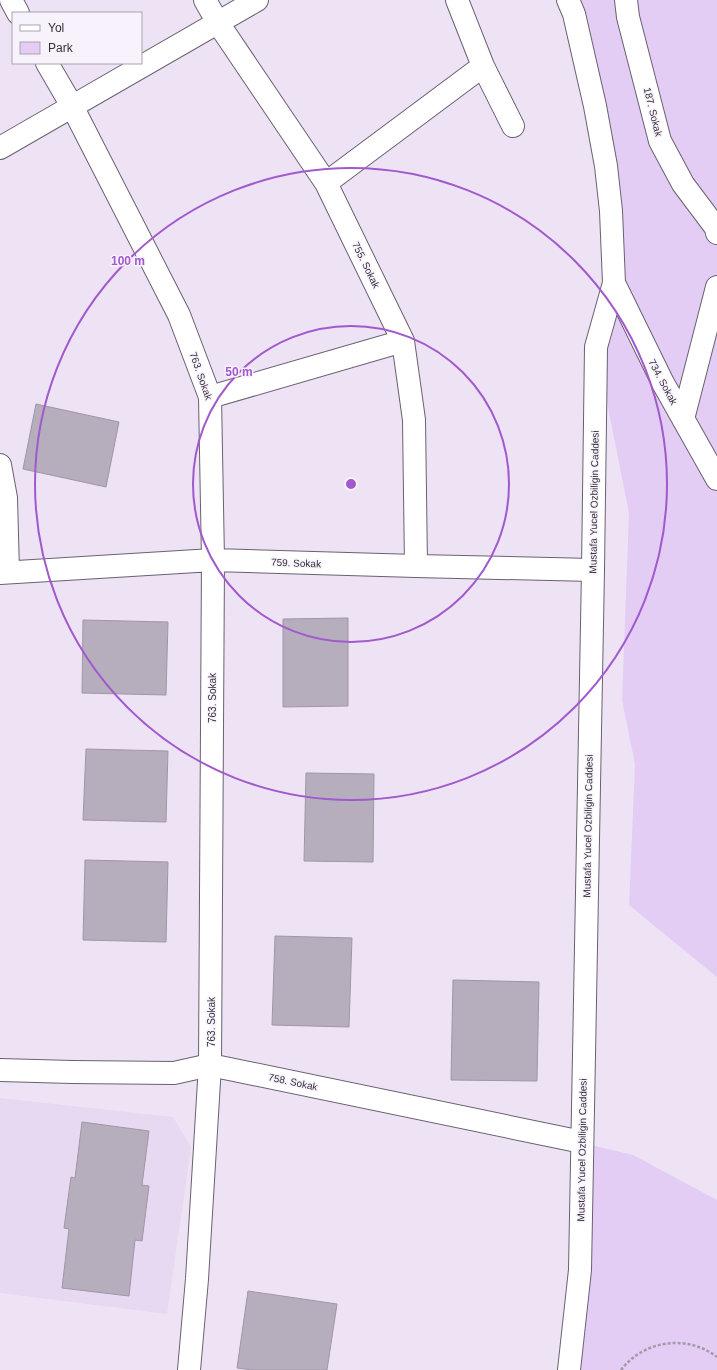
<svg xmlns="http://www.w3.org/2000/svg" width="717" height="1370" font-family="Arial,sans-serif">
	<rect width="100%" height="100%" fill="#ede3f5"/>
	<path fill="#e7d9f2" d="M0,1098L173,1117L191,1147L167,1314L0,1293Z"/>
	<path fill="#e3cdf4" d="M579,0H717V977L629,905L635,764L622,700L629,513L596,347L614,283Z
		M591,1145L633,1155L717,1200V1370H581L592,1214Z"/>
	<path fill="#b6adbd" stroke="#a096a7" d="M36,404L119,422L106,487L23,469Z
		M348,618V706L283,707V619Z
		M83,620L168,622L166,695L82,693Z
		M86,749L168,751L166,822L83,820Z
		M306,773L374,774L373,862L304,861Z
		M85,860L168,862L166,942L83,940Z
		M275,936L352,938L349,1027L272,1025Z
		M453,980L539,982L537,1081L451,1080Z
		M82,1122L149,1131L142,1185L149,1186L142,1241L135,1240L129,1296L62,1288L69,1229L64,1228L71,1177L75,1178Z
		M248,1291L337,1304L327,1370H252L237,1368Z"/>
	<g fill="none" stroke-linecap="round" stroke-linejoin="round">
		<defs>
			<path id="minor" d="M11,0L18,13
				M205,0L218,23L326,183L403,341L414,420L416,566
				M457,0L483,66L513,126
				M568,0L574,14L595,106L606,166L611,211L614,283L596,347L593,570L580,1270L569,1370
				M626,0L628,17L660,141L683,184L716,228L717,233
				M47,63L72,106L179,315L210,397L213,560L210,1065L197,1279L189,1370
				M0,148L257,0
				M326,183L483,66
				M614,283L663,383L717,479
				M210,397L403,341
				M683,419L717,287
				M0,465L6,498L8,572
				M0,573L213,560L416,566L593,570
				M0,1070L72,1072L174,1073L210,1065L582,1142"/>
		</defs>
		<use href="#minor" stroke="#6a6170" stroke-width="24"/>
		<path stroke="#a29ba8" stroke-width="2.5" stroke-dasharray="3 2" stroke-linecap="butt" d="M621,1370C644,1340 687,1334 717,1357"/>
		<use href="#minor" stroke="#fff" stroke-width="22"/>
	</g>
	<g fill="none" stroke="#a159cc" stroke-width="2">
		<circle cx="351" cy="484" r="158"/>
		<circle cx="351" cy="484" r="316"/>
	</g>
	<g text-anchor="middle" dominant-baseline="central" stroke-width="3" stroke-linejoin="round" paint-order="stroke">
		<g font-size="10" fill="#332f36" stroke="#f8f2fd">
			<text transform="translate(653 112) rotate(76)">187. Sokak</text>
			<text transform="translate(366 265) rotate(64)">755. Sokak</text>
			<text transform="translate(201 376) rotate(71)">763. Sokak</text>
			<text transform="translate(663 382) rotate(62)">734. Sokak</text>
			<text transform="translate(594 502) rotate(-89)">Mustafa Yucel Ozbiligin Caddesi</text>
			<text transform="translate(296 563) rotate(2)">759. Sokak</text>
			<text transform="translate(212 698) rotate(-90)">763. Sokak</text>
			<text transform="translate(588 826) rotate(-89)">Mustafa Yucel Ozbiligin Caddesi</text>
			<text transform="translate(211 1022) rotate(-90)">763. Sokak</text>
			<text transform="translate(293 1082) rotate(12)">758. Sokak</text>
			<text transform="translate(582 1150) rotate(-89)">Mustafa Yucel Ozbiligin Caddesi</text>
		</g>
	</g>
	<circle cx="351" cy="484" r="6" fill="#a159cc" stroke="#f8f2fd" stroke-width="2"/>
	<g font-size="12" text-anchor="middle" font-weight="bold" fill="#a159cc" stroke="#f8f2fd" stroke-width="3" stroke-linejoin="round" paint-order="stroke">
		<text x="128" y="265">100 m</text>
		<text x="239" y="376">50 m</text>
	</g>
	<rect x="12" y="12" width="130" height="52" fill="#f8f2fd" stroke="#a9a4ad"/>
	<rect x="20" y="25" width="20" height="6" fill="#ffffff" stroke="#a9a4ad"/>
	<text x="48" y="32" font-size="12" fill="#332f36">Yol</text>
	<rect x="20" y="42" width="20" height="12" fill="#e3cdf4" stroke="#a9a4ad"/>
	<text x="48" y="52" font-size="12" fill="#332f36">Park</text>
</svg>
